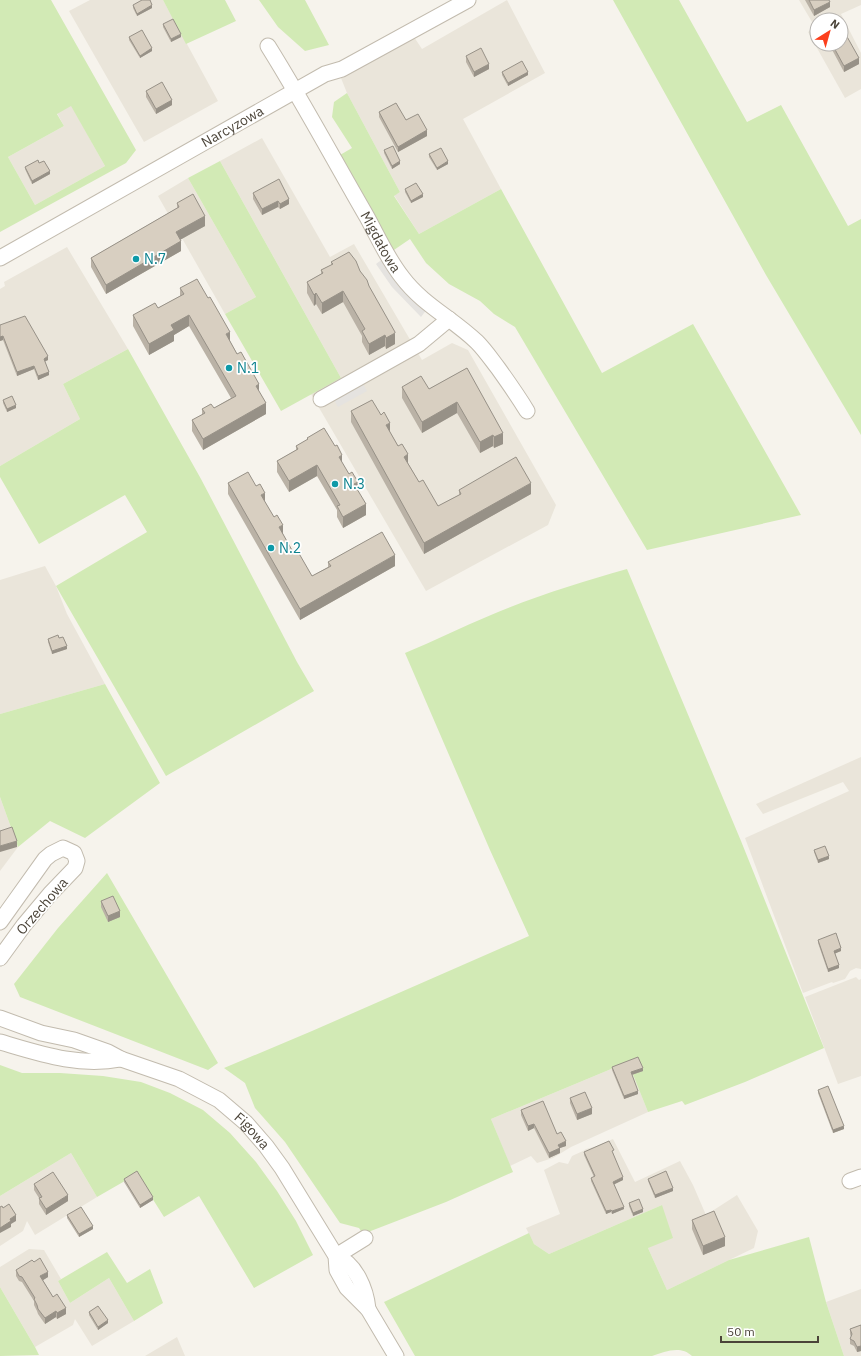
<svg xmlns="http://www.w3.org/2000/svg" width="861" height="1356" font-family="'IBM Plex Sans',sans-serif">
	<rect width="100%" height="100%" fill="#f6f3ec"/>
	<path fill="#eae5da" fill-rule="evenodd" d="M90,0H163L218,101L144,142L69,11Z
		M507,0L545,73L463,119L501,189L419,234L394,195L400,192L347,93L341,78L414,37L422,49Z
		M799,0H861V5L841,14L861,53V89L845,98L808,32L815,27ZM817,20H841V44H817Z
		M71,105L105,166L35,205L8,157L64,126L57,113Z
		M262,138L330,257L354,244L422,360L452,343L468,350L556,505L548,525L426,591L311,394L341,378L220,161Z
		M188,178L256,297L225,314L158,196Z
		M67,247L128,349L63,384L80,419L0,466V289L5,286L4,282Z
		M45,566L56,586L67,614L105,684L0,714V580Z
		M861,757V969L856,968L850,971L845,979L833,983L832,982L803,993L745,838L849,791L843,782L763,814L756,804Z
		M0,797L18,847L0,871Z
		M856,977L859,980L861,979V1076L838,1084L805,997Z
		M628,1062L648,1112L571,1147L553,1158L537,1163L531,1156L510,1166L491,1119Z
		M613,1139L635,1182L680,1161L693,1185L706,1215L737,1195L758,1231L754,1248L667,1290L648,1248L662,1205L549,1254L534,1244L526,1228L560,1214L544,1170L559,1162L568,1164L572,1156L583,1151L586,1149L594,1147Z
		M71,1153L97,1197L35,1235L27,1221L23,1231L0,1246V1196Z
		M29,1249L44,1250L61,1279L58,1281L70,1303L109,1278L134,1321L92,1346L75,1319L73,1325L35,1347L0,1287V1267Z
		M861,1289V1356H844L826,1302Z
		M177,1337L185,1356H145Z"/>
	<path fill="#d2eab5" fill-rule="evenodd" d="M0,0H51L136,150L126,163L0,232ZM71,106L105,166L35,205L8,157L64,126L57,114Z
		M163,0H225L236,21L186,44Z
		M259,0H305L329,45L305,51L278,27Z
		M613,0H679L747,122L781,105L848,226L861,219V435L766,275Z
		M347,93L400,192L394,196L419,234L501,189L602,373L693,324L801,515L647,550L515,327L494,314L480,301L449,284L426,263L410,239L391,252L340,155L352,148L332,117L334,102Z
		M220,161L341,378L281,411L225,314L256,297L188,178Z
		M128,349L201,479L297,662L314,691L166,776L56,586L147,532L125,495L39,544L0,477V466L80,419L63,384Z
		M627,569L741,841L824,1048L745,1082L685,1105L682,1101L648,1112L628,1062L491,1119L513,1172L446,1202L363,1234L359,1228L340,1223L285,1142L255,1108L245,1083L224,1068L312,1031L529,936L490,850L405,653C434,641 462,627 491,615C536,596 581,582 627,569Z
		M105,684L160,783L85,838L50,821L18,847L0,797V714Z
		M107,873L218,1063L208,1070L20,997L14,984L58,928Z
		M0,1065L22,1073H60L103,1076L141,1082L170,1093L203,1110L230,1133L256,1162L277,1191L296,1221L313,1255L254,1288L199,1196L164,1217L137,1174L97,1197L71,1153L0,1196Z
		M662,1205L673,1238L648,1248L667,1290L729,1260L809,1237L826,1302L844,1356H692C680,1345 665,1352 652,1356H415L384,1302L529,1233L534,1244L549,1254Z
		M107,1252L127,1283L150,1269L163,1303L134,1321L109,1278L70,1303L58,1281Z
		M0,1287L35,1347L39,1355L0,1356Z"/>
	<path fill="#e5e3e0" d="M384,258L427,309L421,317L392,287L376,264Z
		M362,382L367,391L338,407L333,398Z"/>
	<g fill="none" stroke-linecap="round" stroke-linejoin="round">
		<defs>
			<g id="street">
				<path id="s1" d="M268,46C303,102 334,160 367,217C378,237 387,258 402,277C423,305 452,318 477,342C485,350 491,359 498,368C508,382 518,396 527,411"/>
				<path id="s2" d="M0,258L325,74L342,69L468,0"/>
				<path d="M321,399L419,344L449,319"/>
				<path d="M0,922L45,859L51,854L63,848L74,853L77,861L75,868L50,894L24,925L0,958"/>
				<path id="s3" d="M0,1018L41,1033L74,1040L108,1052L121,1059L179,1079L219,1100L246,1123L266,1146L282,1168L336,1256L337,1270L347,1288L368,1309L396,1356"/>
				<path d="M0,1042C41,1054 78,1067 121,1059"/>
				<path d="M850,1181L861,1177"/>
				<path d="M336,1256C356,1264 366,1289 368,1309"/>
				<path d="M336,1256L365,1238"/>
			</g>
		</defs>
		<use href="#street" stroke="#c2bbae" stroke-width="17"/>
		<use href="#street" stroke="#fff" stroke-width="15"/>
	</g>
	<path fill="#bab2a6" d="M805,0H829L830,7L814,16Z
		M133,5L152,8L137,16L133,8Z
		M163,24L181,37L171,42L163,27Z
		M129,37L152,51L140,58L129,40Z
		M829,44H841L859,64L844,72Z
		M466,56L489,69L474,77L466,62Z
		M502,72L528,75L508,86L502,75Z
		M146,91L172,105L156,114L146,97Z
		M379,112L406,120L427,136L398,152L379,117Z
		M384,150L400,164L392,169L384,153Z
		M429,154L448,164L437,170L429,157Z
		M39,163L50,174L32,184L25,169V167Z
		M405,189L423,197L411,203L405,192Z
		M253,193L289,204L280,209L278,207L262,215L253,199Z
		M177,203L205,226L180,240L181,251L106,294L91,267V258L177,208Z
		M331,262L360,271L369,286L395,344L386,349L385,346L369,355L362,342V336L343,302L322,314L316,304L314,306L307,293V282L321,274V270L331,265Z
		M180,288L230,341L259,393L266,414L203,450L192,431V420L202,415V409L214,408L231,398L189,326L174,335V341L149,355L133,326V315L158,308L180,296Z
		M0,325L48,360L45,361L49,375L38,380L34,369L17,376L3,340L0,341Z
		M467,368L503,444L494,448L493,446L480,453L457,413L422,433L402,398V387L429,389Z
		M3,400L16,408L7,412L3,403Z
		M351,411L390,432L419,482L438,506L459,495V490L531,494L424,554L351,422Z
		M307,438L342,463L358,491L366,515L343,528L337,517V510L317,476L289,492L277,472V461L296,450V446L307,440Z
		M228,483L265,502L293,552L312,576L328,567V562L395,566L300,620L228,494Z
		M59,638L67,649L52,654L48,642V639Z
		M814,850L829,859L818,863L814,852Z
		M101,901L120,917L108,922L101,907Z
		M818,940L841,951L835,953L839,968L828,972L818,943Z
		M612,1067L643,1071L632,1075L638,1094L624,1099L612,1070Z
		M818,1090L844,1129L833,1133L818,1093Z
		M570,1098L592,1114L577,1120L570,1103Z
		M521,1110L557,1134L566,1146L560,1148V1153L549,1158L534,1128L528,1131L521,1115Z
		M584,1152L614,1153H613L623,1180L614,1184L624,1209L612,1214L611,1212L606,1214L591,1181V1178L594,1177L584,1155Z
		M124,1179L153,1200L140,1208L124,1182Z
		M648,1179L673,1191L655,1198L648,1181Z
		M34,1184L68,1201L46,1215L39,1204V1198L34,1190Z
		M629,1203L643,1212L633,1216L629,1206Z
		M67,1215L93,1229L79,1237L67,1218Z
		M692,1220L725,1246L703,1255L692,1229Z
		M34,1262L48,1277L43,1280L53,1297L66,1314L57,1319L56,1317L45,1324L38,1314L37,1311L34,1305V1301L22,1282L19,1281L16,1276V1270Z
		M89,1312L108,1323L98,1330L89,1315Z
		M861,1325V1351L857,1352L854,1346L850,1344V1339L851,1337L850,1334V1329Z"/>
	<path fill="#979187" d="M830,2V7L814,16V10Z
		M152,5V8L137,16V14Z
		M181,34V37L171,42V39Z
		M152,48V51L140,58V56Z
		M859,58V64L844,72V66Z
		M489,64V69L474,77V72Z
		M528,72V75L508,86V83Z
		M172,100V105L156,114V109Z
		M427,130V136L398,152V147Z
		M400,161V164L392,169V166Z
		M448,161V164L437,170V168Z
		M50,171V174L32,184V181Z
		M423,194V197L411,203V201Z
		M289,199V204L280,209V204Z
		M278,201V207L262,215V209Z
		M205,216V226L176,242V232Z
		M181,241V251L106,294V285Z
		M343,291V302L322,314V303Z
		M316,293V304L314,306V295Z
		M189,315V326L174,335V341L149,355V344L171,325Z
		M230,332V343L226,334Z
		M395,333V344L386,349V338Z
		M385,335V346L369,355V344Z
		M3,336V340L0,341V337Z
		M48,356V360L44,362V359Z
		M34,366V369L17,376V372Z
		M49,372V375L38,380V376Z
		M259,384V395L256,386Z
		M457,402V413L422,433V422Z
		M266,403V414L203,450V439Z
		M16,405V408L7,412V409Z
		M390,423V434L386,425Z
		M503,433V444L494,448V437Z
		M493,435V446L480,453V442Z
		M408,454V465L404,457Z
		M342,455V466L339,457Z
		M317,465V476L289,492V481Z
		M358,482V493L354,484Z
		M531,483V494L424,554V543Z
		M265,493V504L261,495Z
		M366,504V515L343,528V517Z
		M283,525V536L279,527Z
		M395,555V566L300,620V609Z
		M67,646V649L52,654V651Z
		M17,841V847L0,852V846Z
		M829,856V859L818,863V860Z
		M120,911V917L108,922V916Z
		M841,948V951L834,954V951Z
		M839,965V968L828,972V969Z
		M643,1068V1071L631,1075V1072Z
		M638,1091V1094L624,1099V1096Z
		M592,1108V1114L577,1120V1114Z
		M534,1124V1128L528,1131V1126Z
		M844,1126V1129L833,1133V1130Z
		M566,1141V1146L560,1148V1153L549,1158V1153L558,1145Z
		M623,1177V1180L613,1185V1182Z
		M673,1188V1191L655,1198V1195Z
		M68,1195V1201L46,1215V1209Z
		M153,1197V1200L140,1208V1205Z
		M624,1207V1209L612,1214V1211Z
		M643,1209V1212L633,1216V1213Z
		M611,1210V1212L606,1214V1211Z
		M16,1215V1221L11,1224V1227L0,1233V1228L10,1219Z
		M93,1226V1229L79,1237V1234Z
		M725,1237V1246L703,1255V1246Z
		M48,1272V1277L40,1282V1276Z
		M66,1308V1314L57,1319V1313Z
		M56,1311V1317L45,1324V1318Z
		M108,1320V1323L98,1330V1327Z
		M861,1346V1351L857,1352V1347Z"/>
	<path fill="#d8cfc1" stroke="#979187" d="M142,0H150L152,5L137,14L133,5Z
		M809,0H829L830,2L814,10Z
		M173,19L181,34L171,39L163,24Z
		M841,26L859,58L844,66L832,44H841Z
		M142,30L152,48L140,56L129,37Z
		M481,48L489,64L474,72L466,56Z
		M522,61L528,72L508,83L502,72Z
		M162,82L172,100L156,109L146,91Z
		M396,103L406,120L418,114L427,130L398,147L379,112Z
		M393,146L400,161L392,166L384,150Z
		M441,148L448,161L437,168L429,154Z
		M38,160L39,163L44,161L50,171L32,181L25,167Z
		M279,179L289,199L280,204L278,201L262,209L253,193Z
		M416,183L423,194L411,201L405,189Z
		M193,194L205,216L176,232L181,241L106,285L91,258L179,207L177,203Z
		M349,252L356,261L360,271L367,280L369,286L395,332V333L386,338L385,335L369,344L362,331L365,329L343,291L322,303L316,293L314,295L307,282L323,273L321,270L333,264L331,262Z
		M197,279L208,298L210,297L230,332L226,334L237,354L241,352L259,384L256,386L266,403L203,439L192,420L205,413L202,409L211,404L214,408L236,396L189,315L171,325L174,330L149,344L133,315L155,303L158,308L184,294L180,288Z
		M25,316L48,356L44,359L49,372L38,376L34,366L17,372L3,336L0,337V325Z
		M467,368L503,433L494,437L493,435L480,442L457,402L422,422L402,387L421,376L429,389Z
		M12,396L16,405L7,409L3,400Z
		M372,400L381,415L384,412L390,423L386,425L398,446L402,444L408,454L404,457L419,482L423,480L438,506L461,494L459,490L516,457L531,483L424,543L351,411Z
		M324,428L335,446L337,445L342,455L339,457L349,474L352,472L358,482L354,484L366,504L343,517L337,506L340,505L317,465L289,481L277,461L298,449L296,446L308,439L307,438Z
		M248,472L256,486L260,484L265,493L261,495L274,517L277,515L283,525L279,527L293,552L297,550L312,576L331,566L328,562L382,532L395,555L300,609L228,483Z
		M58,635L59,638L63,637L67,646L52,651L48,639Z
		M12,827L17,841L0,846V831Z
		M825,846L829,856L818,860L814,850Z
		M113,896L120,911L108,916L101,901Z
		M836,933L841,948L834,951L839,965L828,969L818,940Z
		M638,1057L643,1068L631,1072L638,1091L624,1096L612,1067Z
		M828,1086L844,1126L833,1130L818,1090Z
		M585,1092L592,1108L577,1114L570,1098Z
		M543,1101L557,1134L561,1132L566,1141L558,1145L560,1148L549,1153L534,1124L528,1126L521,1110Z
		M609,1141L614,1150L612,1151L623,1177L613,1182L624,1207L612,1211L611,1210L606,1211L591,1178L595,1176L584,1152Z
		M137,1171L153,1197L140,1205L124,1179Z
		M666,1171L673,1188L655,1195L648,1179Z
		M53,1172L68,1195L46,1209L39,1198L42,1197L34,1184Z
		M639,1199L643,1209L633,1213L629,1203Z
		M9,1204L16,1215L10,1219L11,1221L0,1228V1207L2,1206L3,1208Z
		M81,1207L93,1226L79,1234L67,1215Z
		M714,1211L725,1237L703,1246L692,1220Z
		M40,1258L48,1272L40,1276L53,1297L57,1294L66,1308L57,1313L56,1311L45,1318L38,1309L37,1305L34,1299L35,1298L22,1277L19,1276L16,1270L32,1260L34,1262Z
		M98,1306L108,1320L98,1327L89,1312Z
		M861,1325V1346L857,1347L854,1341L850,1339L852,1334L850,1329Z"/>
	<g fill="#0f9aa8" stroke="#fff" stroke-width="1.5">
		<circle cx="136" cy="259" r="4"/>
		<circle cx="229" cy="368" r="4"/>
		<circle cx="335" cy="484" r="4"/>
		<circle cx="271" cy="548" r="4"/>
	</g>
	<g text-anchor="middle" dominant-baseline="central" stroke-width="3.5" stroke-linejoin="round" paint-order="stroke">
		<g font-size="14" fill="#4b4439" stroke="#fff">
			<text stroke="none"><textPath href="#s2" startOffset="267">Narcyzowa</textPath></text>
			<text stroke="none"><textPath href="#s1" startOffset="226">Migdałowa</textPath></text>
			<text transform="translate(42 906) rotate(-49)">Orzechowa</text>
			<text stroke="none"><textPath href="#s3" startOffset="280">Figowa</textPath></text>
		</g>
		<g font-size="14" fill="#0d838f" stroke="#fff" text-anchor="start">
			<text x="144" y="259">N.7</text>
			<text x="237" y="368">N.1</text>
			<text x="343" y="484">N.3</text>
			<text x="279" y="548">N.2</text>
		</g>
	</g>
	<g transform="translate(829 32) rotate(37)"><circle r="19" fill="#ffffff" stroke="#b7b4b0"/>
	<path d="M0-3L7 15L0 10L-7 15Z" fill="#fc3f1d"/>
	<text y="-6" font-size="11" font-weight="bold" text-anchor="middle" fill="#4b4439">N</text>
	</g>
	<path d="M721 1336v6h97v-6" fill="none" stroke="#4b4439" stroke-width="2"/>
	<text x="727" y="1336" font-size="12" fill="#4b4439" stroke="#ffffff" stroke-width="3" paint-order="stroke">50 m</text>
</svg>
